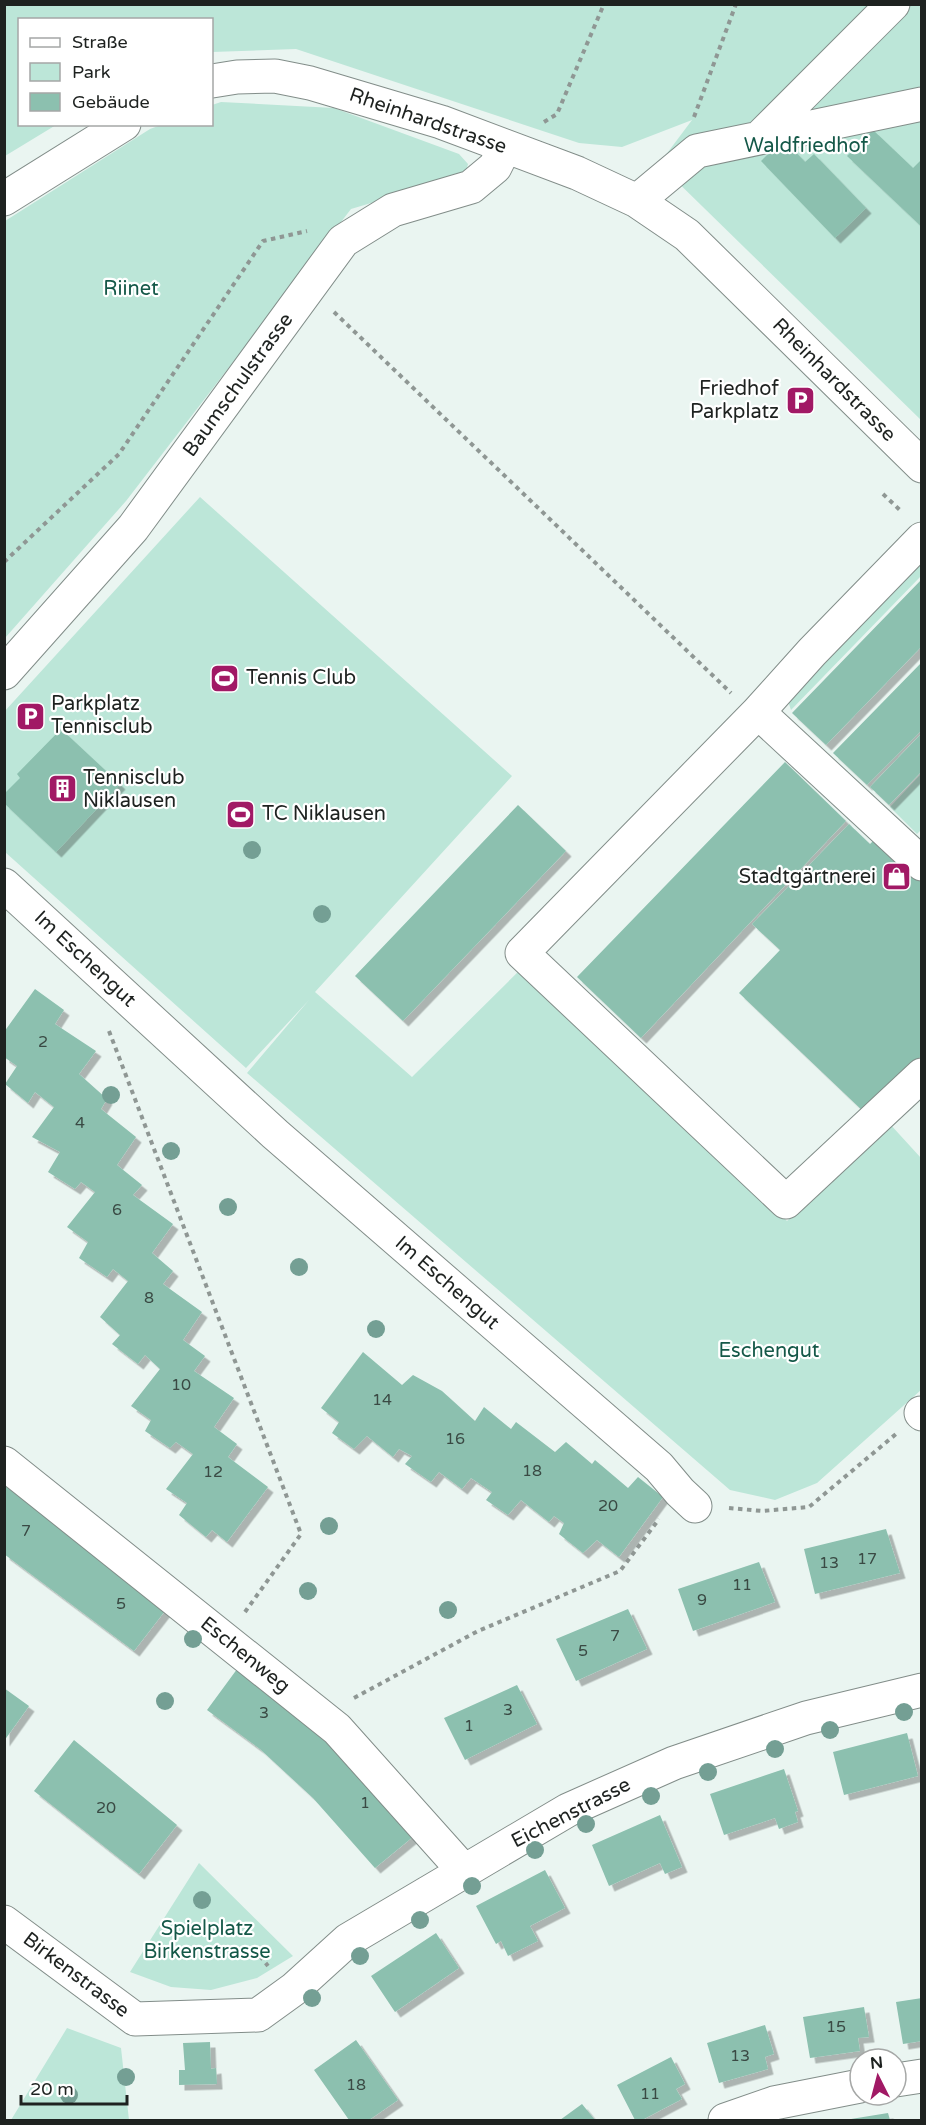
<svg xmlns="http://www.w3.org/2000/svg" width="926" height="2125" font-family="'Varela Round',sans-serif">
	<defs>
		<filter id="shadow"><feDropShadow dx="5.5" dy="5.5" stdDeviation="0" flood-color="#0004"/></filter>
	</defs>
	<rect width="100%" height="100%" fill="#eaf5f1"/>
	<path fill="#bce6d8" d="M5,5H921V420L659,164L692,120L622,147L579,143L296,49L212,52V20H20V124L56,125L5,156Z
		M221,102L334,108L459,154L468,164L465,175L351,209L126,501L5,638V221L150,129L161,125L212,124V105Z
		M200,497L512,776L315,992L412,1077L524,966L787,1221L889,1123L921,1158V1390L817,1483L775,1500L730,1490L247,1073L309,1000L246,1068L5,852L4,712Z
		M921,558V576L791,710L788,701Z
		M921,774V830L917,834L890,807Z
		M199,1863L293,1956L257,1978L211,1990L171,1987L130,1972Z
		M67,2028L121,2048L129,2120H11Z"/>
	<path fill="#8cc0af" filter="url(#shadow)" d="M873,130L913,168L922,159V227L847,156Z
		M783,139L805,162L814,154L866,208L835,238L761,161Z
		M922,579V646L826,745L792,713Z
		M922,662V730L867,785L833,753Z
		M61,729L120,784L56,852L4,803V794L20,778L17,774Z
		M922,733V771L889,805L870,787Z
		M785,762L846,821L641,1038L577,977Z
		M518,805L566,851L403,1021L355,976Z
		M849,824L870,844L880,834L922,873V1055L865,1113L739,993L780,950L752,924Z
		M35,989L64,1010L55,1024L96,1051L79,1074L107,1099L101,1109L136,1137L117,1165L142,1185L133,1195L173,1224L152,1253L173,1271L163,1284L202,1312L183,1340L205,1356L194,1371L234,1398L214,1427L237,1444L228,1457L268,1487L227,1542L212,1530L206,1537L179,1515L187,1503L166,1489L193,1454L176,1442L170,1448L145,1431L151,1420L131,1406L160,1369L145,1355L138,1364L112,1344L120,1335L100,1317L128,1281L113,1269L107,1277L79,1258L88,1242L67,1227L95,1192L81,1182L75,1189L48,1172L60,1152L32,1137L54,1107L35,1092L28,1103L5,1084L17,1066L4,1057V1032Z
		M363,1352L402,1385L413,1375L442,1391L475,1421L484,1407L511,1429L516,1422L555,1452L566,1442L592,1464L595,1460L628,1488L638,1477L663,1497L619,1557L597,1540L583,1553L559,1534L564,1523L554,1516L549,1522L521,1500L508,1515L486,1500L492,1492L471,1478L462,1489L439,1472L431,1482L405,1464L412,1456L399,1449L393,1457L367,1436L354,1449L332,1433L339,1422L321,1408Z
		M4,1478L168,1607L134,1651L4,1554Z
		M886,1529L900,1573L815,1594L804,1549Z
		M759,1562L775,1602L693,1631L678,1589Z
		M628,1609L647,1649L576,1681L556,1639Z
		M243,1661L420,1831L375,1868L313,1798L260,1749L207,1710Z
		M517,1685L537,1724L465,1760L444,1718Z
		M4,1688L29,1706L4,1741Z
		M907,1733L918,1776L844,1795L833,1752Z
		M74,1740L177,1825L139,1874L34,1791Z
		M784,1769L798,1811L795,1812L798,1822L779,1829L775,1818L724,1835L710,1794Z
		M660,1815L682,1867L665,1874L660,1863L609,1886L592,1845Z
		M545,1870L565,1908L530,1926L538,1941L508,1956L501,1941L496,1944L476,1906Z
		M436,1933L459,1968L395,2012L371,1976Z
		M922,1998V2041L903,2044L896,2002Z
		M864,2007L869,2037L858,2038L860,2051L810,2058L803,2017Z
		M765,2025L774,2054L765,2057L768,2069L719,2083L707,2043Z
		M356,2040L398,2100L369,2120H349L314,2070Z
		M210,2042L211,2069L216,2068L217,2084L179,2085V2070H185L183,2043Z
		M671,2057L685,2084L676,2089L682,2099L642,2120H635L617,2085Z
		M582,2104L595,2120H560Z
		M888,2113L890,2120H852L851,2119Z"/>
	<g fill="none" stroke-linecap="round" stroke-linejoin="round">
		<defs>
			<path id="minor" d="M212,81L237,77L275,76L310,83L441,122L577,173L637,201L687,235L922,466
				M759,138L893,4
				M4,199L124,124
				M637,201L697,151L922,104
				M922,539L812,652L758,712L522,953L786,1202L922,1075
				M4,673L133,528L343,241L393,210L471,187L495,167L505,147
				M758,712L922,864
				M4,885L275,1134L659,1467L680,1492L695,1506
				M921,1413L922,1414
				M4,1463L337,1729L464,1871
				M4,1922L135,2019L258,2015L294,1989L348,1940L568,1810L674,1763L806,1718L922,1690
				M896,2080L922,2076
				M725,2120L774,2103L860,2086"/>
		</defs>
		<use href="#minor" stroke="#828d89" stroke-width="35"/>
		<path stroke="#8f9794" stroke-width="4" stroke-dasharray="4.5 4.5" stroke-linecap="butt" d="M694,117L736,4
			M544,122L557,114L604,4
			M334,312L731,693
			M883,494L902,512
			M4,562L119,454L263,241L307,231
			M109,1031L301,1534L245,1612
			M729,1508L762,1511L809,1507L896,1434
			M354,1698L478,1631L620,1571L659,1519
			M260,1956L268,1966"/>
		<use href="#minor" stroke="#fff" stroke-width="33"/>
	</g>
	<g fill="#749f94">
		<circle cx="252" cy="850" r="9"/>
		<circle cx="322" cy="914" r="9"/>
		<circle cx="111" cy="1095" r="9"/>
		<circle cx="171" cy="1151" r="9"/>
		<circle cx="228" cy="1207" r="9"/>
		<circle cx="299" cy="1267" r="9"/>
		<circle cx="376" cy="1329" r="9"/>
		<circle cx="329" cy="1526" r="9"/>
		<circle cx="308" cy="1591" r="9"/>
		<circle cx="448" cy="1610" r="9"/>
		<circle cx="193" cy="1639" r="9"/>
		<circle cx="165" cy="1701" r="9"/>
		<circle cx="904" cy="1712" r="9"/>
		<circle cx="830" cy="1730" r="9"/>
		<circle cx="775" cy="1749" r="9"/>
		<circle cx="708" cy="1772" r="9"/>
		<circle cx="651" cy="1796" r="9"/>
		<circle cx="586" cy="1824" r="9"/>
		<circle cx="535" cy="1850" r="9"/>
		<circle cx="472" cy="1886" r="9"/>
		<circle cx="202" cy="1900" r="9"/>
		<circle cx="420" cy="1920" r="9"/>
		<circle cx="360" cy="1956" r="9"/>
		<circle cx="312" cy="1998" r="9"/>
		<circle cx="126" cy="2077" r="9"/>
		<circle cx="69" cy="2095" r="9"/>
	</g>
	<defs>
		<symbol id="parking-square" viewBox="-11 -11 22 22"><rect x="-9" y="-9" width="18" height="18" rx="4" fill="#a11965" stroke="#fff"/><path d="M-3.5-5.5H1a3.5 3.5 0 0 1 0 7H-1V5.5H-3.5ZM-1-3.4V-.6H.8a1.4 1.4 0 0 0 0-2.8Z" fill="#fff"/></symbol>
		<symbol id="stadium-square" viewBox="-11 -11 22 22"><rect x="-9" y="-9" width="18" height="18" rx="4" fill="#a11965" stroke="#fff"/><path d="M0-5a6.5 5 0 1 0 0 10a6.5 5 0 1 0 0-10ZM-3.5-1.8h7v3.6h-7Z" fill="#fff"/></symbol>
		<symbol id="building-square" viewBox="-11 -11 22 22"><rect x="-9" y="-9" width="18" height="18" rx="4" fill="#a11965" stroke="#fff"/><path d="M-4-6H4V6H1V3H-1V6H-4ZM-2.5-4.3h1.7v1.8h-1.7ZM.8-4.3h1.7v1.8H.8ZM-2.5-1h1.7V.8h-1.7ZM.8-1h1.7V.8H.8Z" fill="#fff"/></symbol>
		<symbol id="shop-square" viewBox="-11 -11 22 22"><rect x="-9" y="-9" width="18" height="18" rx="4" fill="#a11965" stroke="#fff"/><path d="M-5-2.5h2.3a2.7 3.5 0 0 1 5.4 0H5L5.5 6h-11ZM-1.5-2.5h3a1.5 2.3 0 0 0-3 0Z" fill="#fff"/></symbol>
	</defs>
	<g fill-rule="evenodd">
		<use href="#parking-square" x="784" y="384" width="33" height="33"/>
		<use href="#stadium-square" x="208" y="662" width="33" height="33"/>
		<use href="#parking-square" x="14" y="700" width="33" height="33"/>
		<use href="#building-square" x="46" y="772" width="33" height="33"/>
		<use href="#stadium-square" x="224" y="798" width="33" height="33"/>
		<use href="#shop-square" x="880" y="860" width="33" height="33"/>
	</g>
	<g text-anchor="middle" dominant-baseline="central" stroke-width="4.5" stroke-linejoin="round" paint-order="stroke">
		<g font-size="16" fill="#3a4a44">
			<text x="43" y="1042">2</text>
			<text x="80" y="1123">4</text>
			<text x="117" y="1210">6</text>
			<text x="149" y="1298">8</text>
			<text x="181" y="1385">10</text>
			<text x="382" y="1400">14</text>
			<text x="455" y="1439">16</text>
			<text x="532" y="1471">18</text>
			<text x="213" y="1472">12</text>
			<text x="608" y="1506">20</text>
			<text x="26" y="1531">7</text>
			<text x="867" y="1559">17</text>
			<text x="829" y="1563">13</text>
			<text x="742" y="1585">11</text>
			<text x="702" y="1600">9</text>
			<text x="121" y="1604">5</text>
			<text x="615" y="1636">7</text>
			<text x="583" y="1651">5</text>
			<text x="508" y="1710">3</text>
			<text x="264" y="1713">3</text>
			<text x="469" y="1726">1</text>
			<text x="365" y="1803">1</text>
			<text x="106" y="1808">20</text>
			<text x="836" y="2027">15</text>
			<text x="740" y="2056">13</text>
			<text x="356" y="2085">18</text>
			<text x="650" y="2094">11</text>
		</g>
		<g font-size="20" fill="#1e2220" stroke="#fff">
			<text transform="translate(428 121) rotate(19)">Rheinhardstrasse</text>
			<text transform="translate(834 380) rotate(45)">Rheinhardstrasse</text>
			<text transform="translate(238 385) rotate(-54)">Baumschulstrasse</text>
			<text transform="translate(85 959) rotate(43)">Im Eschengut</text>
			<text transform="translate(447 1283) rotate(41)">Im Eschengut</text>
			<text transform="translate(245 1655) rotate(39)">Eschenweg</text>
			<text transform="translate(571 1813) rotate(-27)">Eichenstrasse</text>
			<text transform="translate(76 1975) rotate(37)">Birkenstrasse</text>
		</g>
		<g font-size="20" fill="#145848" stroke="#fff">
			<text x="806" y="146">Waldfriedhof</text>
			<text x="131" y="289">Riinet</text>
			<text x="769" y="1351">Eschengut</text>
			<text x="207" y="1929">Spielplatz<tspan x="207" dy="23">Birkenstrasse</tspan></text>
		</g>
		<g font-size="20" fill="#1e2220" stroke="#fff" text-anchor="start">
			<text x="779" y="389" text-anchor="end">Friedhof<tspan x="779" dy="23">Parkplatz</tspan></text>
			<text x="246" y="678">Tennis Club</text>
			<text x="51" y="704">Parkplatz<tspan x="51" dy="23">Tennisclub</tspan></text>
			<text x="83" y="778">Tennisclub<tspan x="83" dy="23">Niklausen</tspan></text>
			<text x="262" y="814">TC Niklausen</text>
			<text x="876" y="877" text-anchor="end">Stadtgärtnerei</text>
		</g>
	</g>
	<rect width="926" height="2125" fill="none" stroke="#1e2220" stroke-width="12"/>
	<rect x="18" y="18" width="195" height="108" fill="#ffffff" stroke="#a5a7a6" stroke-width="1.5"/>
	<rect x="30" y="38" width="30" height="9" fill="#ffffff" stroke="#a5a7a6" stroke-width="1.5"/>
	<text x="72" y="48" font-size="18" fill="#1e2220">Straße</text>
	<rect x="30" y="63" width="30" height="18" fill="#bce6d8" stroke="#a5a7a6" stroke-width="1.5"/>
	<text x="72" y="78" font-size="18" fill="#1e2220">Park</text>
	<rect x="30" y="93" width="30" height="18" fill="#8cc0af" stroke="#a5a7a6" stroke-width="1.5"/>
	<text x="72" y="108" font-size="18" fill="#1e2220">Gebäude</text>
	<g transform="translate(878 2077) rotate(354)"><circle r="28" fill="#ffffff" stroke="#a5a7a6" stroke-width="1.5"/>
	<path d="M0-4.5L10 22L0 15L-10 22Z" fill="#a11965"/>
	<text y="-9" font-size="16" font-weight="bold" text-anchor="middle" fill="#1e2220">N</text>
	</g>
	<path d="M21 2095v9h106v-9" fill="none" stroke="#1e2220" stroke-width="3"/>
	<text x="30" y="2095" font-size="18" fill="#1e2220" stroke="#ffffff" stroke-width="4.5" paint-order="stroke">20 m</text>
</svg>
